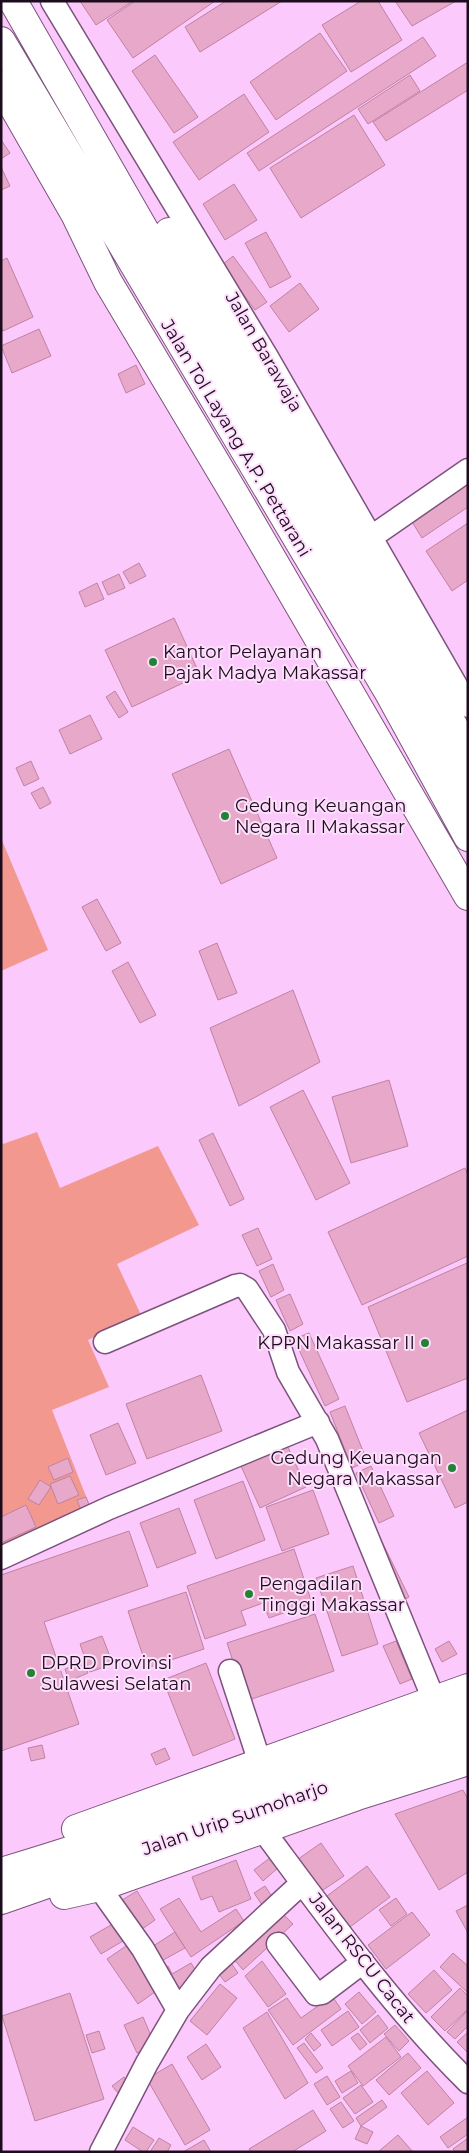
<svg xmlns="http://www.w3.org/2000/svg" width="469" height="2153" font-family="Montserrat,sans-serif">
	<rect width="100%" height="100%" fill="#fbc9fb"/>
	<path fill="#f2988e" d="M1,838L48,950L1,971Z
		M37,1132L60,1188L158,1146L199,1225L117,1264L141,1315L88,1340L109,1387L52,1410L91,1509L1,1551V1140L3,1144Z"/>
	<path fill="#e8a8c9" stroke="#bf82a3" d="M80,1H133L96,25Z
		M135,1H215L133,58L107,20Z
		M226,1H282L200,52L185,27Z
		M361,1H378L402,40L351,72L322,25Z
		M395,1H456L412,26Z
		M320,33L347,71L276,120L250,82Z
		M423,37L436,56L259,171L247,153Z
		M155,55L198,117L174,133L132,71Z
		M468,62V90L386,141L373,122Z
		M410,75L420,91L368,124L358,109Z
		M244,94L269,132L199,180L173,142Z
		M354,115L385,165L301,218L270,168Z
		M1,140L10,153L1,159Z
		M1,167L10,186L1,190Z
		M234,184L257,220L225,240L203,204Z
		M266,232L291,277L270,288L245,243Z
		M233,256L267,302L255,310L222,265Z
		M7,258L33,317L3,331L1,326V261Z
		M300,283L319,309L289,332L270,306Z
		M39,329L51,356L12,373L1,346Z
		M136,365L145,384L126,393L118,374Z
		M468,477V507L422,538L409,517Z
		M468,523V580L452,591L426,551Z
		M139,563L146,576L130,584L123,572Z
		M119,574L125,588L108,595L102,582Z
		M97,583L104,599L85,607L79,592Z
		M174,618L200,675L132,707L105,650Z
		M115,691L128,712L119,718L106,697Z
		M90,715L102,739L70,754L59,730Z
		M229,749L277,858L221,884L172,774Z
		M31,761L39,779L24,786L16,768Z
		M43,787L51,803L40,809L31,793Z
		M97,899L121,943L106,951L82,907Z
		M217,943L237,993L218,1000L199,951Z
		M128,962L156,1015L140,1023L112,971Z
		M293,990L320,1062L239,1106L210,1028Z
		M389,1080L408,1146L351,1163L332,1097Z
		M303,1090L350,1183L316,1200L270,1107Z
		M213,1133L244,1199L230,1206L199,1140Z
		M465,1168L468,1175V1256L362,1305L328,1232Z
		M258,1228L272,1259L257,1266L242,1235Z
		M467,1263L468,1378L407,1402L368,1307Z
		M273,1264L284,1290L271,1297L259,1271Z
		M290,1294L303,1324L290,1331L276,1300Z
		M309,1333L339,1399L325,1406L294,1339Z
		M201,1375L222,1431L147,1459L126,1404Z
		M345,1406L367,1461L352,1468L330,1412Z
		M468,1410V1502L455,1508L419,1433Z
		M118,1423L136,1463L106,1475L90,1435Z
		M287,1445L306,1487L260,1508L241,1466Z
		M68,1458L73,1472L54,1480L48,1467Z
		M371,1466L394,1516L379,1523L356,1473Z
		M70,1476L79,1495L58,1504L50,1484Z
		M40,1480L51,1487L39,1505L28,1499Z
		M243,1481L265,1540L216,1559L194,1500Z
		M313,1490L329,1534L282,1551L266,1507Z
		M86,1497L90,1507L81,1510L77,1500Z
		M26,1505L36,1527L1,1543V1517Z
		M179,1508L196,1553L157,1568L140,1523Z
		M367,1511L409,1597L403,1600Z
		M129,1531L148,1586L44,1622L79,1724L1,1751V1575Z
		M294,1549L312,1603L269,1618L263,1603L241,1611L246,1625L205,1639L187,1586Z
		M353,1566L378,1644L342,1656L316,1578Z
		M186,1592L204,1649L147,1668L128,1611Z
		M315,1614L334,1671L246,1701L227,1643Z
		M102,1636L113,1664L90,1672L80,1644Z
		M396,1641L412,1679L400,1684L383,1646Z
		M449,1641L457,1654L442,1662L435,1649Z
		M83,1662L88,1673L69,1681L65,1669Z
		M206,1663L235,1739L193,1756L163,1680Z
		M42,1745L45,1758L31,1761L28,1748Z
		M165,1748L170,1759L156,1765L151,1754Z
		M463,1790L468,1799V1872L439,1890L395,1814Z
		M321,1843L344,1876L317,1894L294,1862Z
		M271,1857L279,1867L263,1881L254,1870Z
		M236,1860L251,1899L219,1912L212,1896L201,1900L192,1877Z
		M367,1866L390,1897L350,1927L327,1896Z
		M265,1886L275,1901L264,1908L254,1893Z
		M137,1891L155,1920L135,1934L114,1905Z
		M179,1898L201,1932L236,1909L244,1921L191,1957L160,1909Z
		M396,1898L407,1914L391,1926L379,1910Z
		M468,1905V1933L456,1911Z
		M412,1912L430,1935L386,1969L368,1945Z
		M282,1913L293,1924L243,1970L233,1958Z
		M118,1921L128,1938L101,1954L90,1937Z
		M175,1932L185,1948L156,1964L147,1950Z
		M129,1944L159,1989L138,2004L107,1959Z
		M453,1953L468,1966V1993L440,1967Z
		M229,1960L238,1973L225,1982L216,1970Z
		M262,1961L286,1994L268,2007L245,1976Z
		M191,1963L199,1976L173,2001L156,1973L168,1966L172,1974Z
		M434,1970L452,1990L426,2013L408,1994Z
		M220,1984L237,1998L207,2035L190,2021Z
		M460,1988L468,1996V2009L445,2031L431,2017Z
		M359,1992L376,2012L362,2024L345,2004Z
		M70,1993L104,2099L35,2121L2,2016Z
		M332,1996L341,2009L293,2045L268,2010L287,1998L301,2018Z
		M468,2010V2026L455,2039L447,2032Z
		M348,2011L359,2027L332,2046L321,2030Z
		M267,2012L308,2083L285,2099L243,2028Z
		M378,2015L388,2028L370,2043L360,2030Z
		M143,2017L155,2045L137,2053L124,2025Z
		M395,2025L409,2041L399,2051L384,2034Z
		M99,2031L105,2049L92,2053L86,2035Z
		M468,2032V2053L457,2042Z
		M311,2033L321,2045L314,2051L305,2039Z
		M358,2033L367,2044L360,2050L351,2038Z
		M386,2037L401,2057L363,2086L348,2066Z
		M304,2043L323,2068L316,2073L297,2048Z
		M206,2044L221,2067L202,2080L187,2057Z
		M408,2053L421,2068L389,2095L376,2080Z
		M172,2064L210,2130L185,2145L147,2079Z
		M351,2071L358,2083L342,2093L335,2081Z
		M427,2071L454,2103L428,2125L401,2093Z
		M327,2076L340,2097L327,2105L314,2084Z
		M124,2077L130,2084L118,2093L112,2086Z
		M361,2085L373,2102L355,2114L343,2098Z
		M382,2100L387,2107L361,2126L356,2118Z
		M341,2102L354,2121L343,2128L330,2109Z
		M313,2110L326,2131L292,2152H251L249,2149Z
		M468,2117V2134L448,2148L440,2137Z
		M361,2126L373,2132L367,2144L355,2139Z
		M133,2127L154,2140L146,2152H143L125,2140Z
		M398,2135L413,2152H378Z
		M159,2138L171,2145L167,2152H150Z
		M468,2138V2152H455L453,2149Z
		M204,2140L211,2152H183Z"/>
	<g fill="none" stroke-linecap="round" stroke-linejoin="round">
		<defs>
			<path id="minor" d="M52,1L267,357L468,706
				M370,538L468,470
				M105,1342L235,1286L240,1285L247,1289L274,1330L288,1372L327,1439L434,1700
				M1,1558L109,1508L318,1422
				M230,1671L260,1763
				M263,1830C327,1916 391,2006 468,2082
				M99,1887L143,1949L178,2010
				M278,1944L316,1994L322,1993L363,1962
				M101,2152L147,2063L178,2010L211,1967L302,1883"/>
			<path id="highway" d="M13,1L468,794
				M1,41L388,691L468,837
				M1,85L75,214L108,282L235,495L468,896
				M169,232L468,751
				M76,1829L468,1688
				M1,1872C159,1825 314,1766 468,1709
				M64,1895L99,1887L357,1796L468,1761
				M1,1900L322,1788L468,1734"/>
		</defs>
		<use href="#minor" stroke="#7d527e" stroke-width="25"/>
		<use href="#highway" stroke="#7d527e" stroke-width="30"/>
		<use href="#minor" stroke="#fff" stroke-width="22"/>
		<use href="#highway" stroke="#fff" stroke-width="28"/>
	</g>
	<g fill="#238335" stroke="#fddefc" stroke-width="2">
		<circle cx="153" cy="662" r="5"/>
		<circle cx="225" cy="816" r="5"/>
		<circle cx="425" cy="1343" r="5"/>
		<circle cx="452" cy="1468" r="5"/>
		<circle cx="249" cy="1594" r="5"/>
		<circle cx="31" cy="1673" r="5"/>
	</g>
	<g text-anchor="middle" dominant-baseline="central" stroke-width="4" stroke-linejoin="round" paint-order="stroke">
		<g font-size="18" fill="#1d0c1d" stroke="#fddefc">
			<text transform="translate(264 352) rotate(60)">Jalan Barawaja</text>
			<text transform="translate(236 438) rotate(59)">Jalan Tol Layang A.P. Pettarani</text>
			<text transform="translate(235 1818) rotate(-19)">Jalan Urip Sumoharjo</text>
			<text transform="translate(362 1958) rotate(52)">Jalan RSCU Cacat</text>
		</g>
		<g font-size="18" fill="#1d0c1d" stroke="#fddefc" text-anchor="start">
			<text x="163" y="652">Kantor Pelayanan<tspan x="163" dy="21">Pajak Madya Makassar</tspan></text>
			<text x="235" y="806">Gedung Keuangan<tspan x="235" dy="21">Negara II Makassar</tspan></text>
			<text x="415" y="1343" text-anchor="end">KPPN Makassar II</text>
			<text x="442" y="1458" text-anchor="end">Gedung Keuangan<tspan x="442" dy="21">Negara Makassar</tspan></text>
			<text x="259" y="1584">Pengadilan<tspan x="259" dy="21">Tinggi Makassar</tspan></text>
			<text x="41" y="1663">DPRD Provinsi<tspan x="41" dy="21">Sulawesi Selatan</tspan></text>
		</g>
	</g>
	<rect width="469" height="2153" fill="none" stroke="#1d0c1d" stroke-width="5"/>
</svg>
